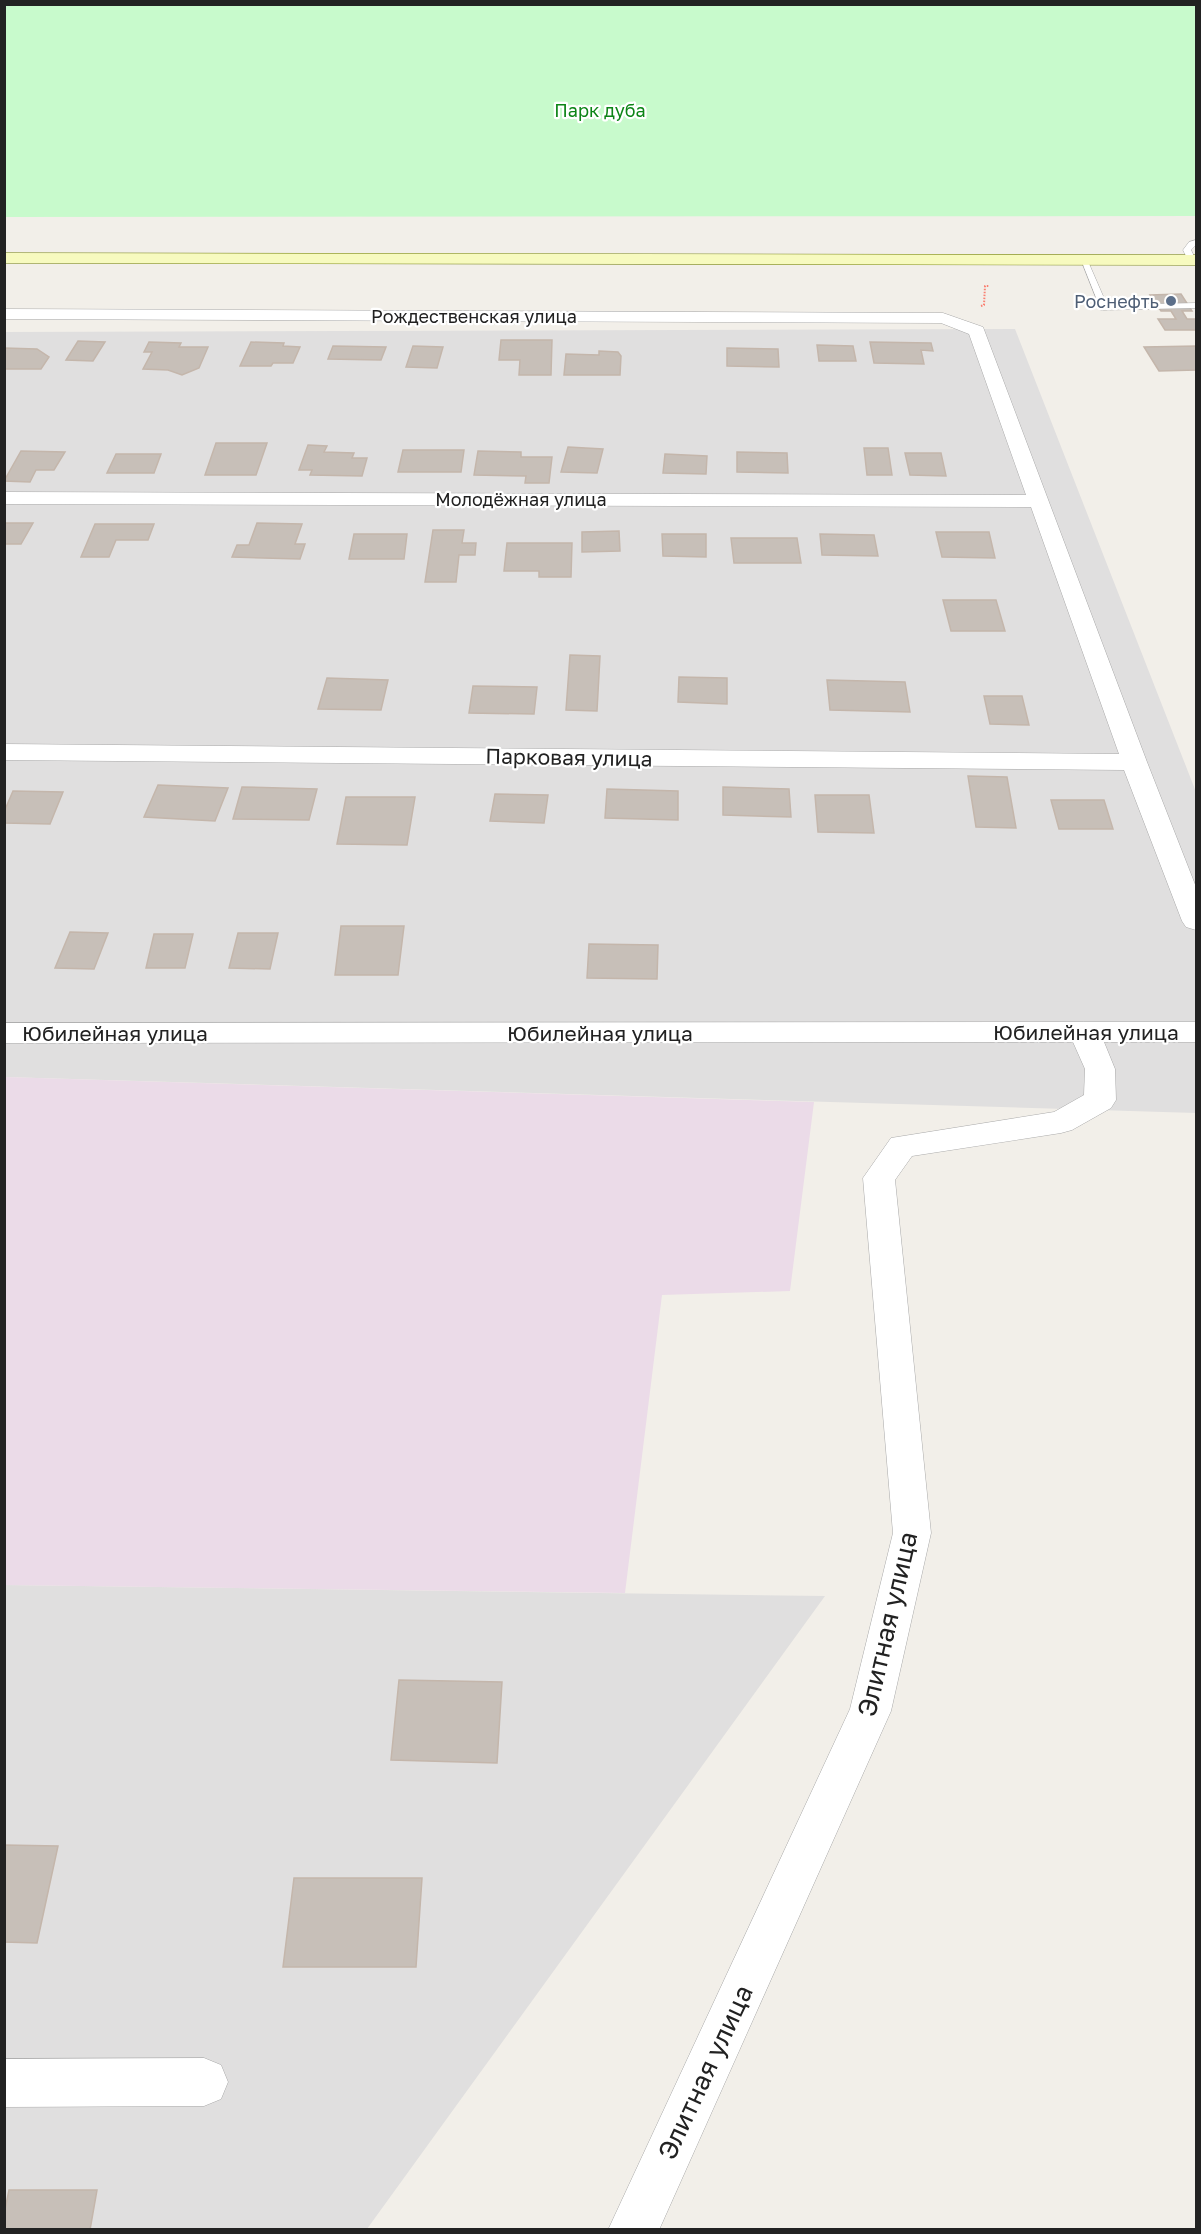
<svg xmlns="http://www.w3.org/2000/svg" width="1201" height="2234" font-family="'Golos Text',sans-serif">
	<rect width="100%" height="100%" fill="#f2efe9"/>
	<path fill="#e0dfdf" d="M1015,329L1196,792V1113L5,1077V332Z
		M5,1585L825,1596L367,2229L5,2230Z"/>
	<path fill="#ebdbe8" d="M5,1077L814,1102L790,1291L662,1295L625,1593L5,1585Z"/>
	<path fill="#c8facc" d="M4,5H1196V216L5,217Z"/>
	<path fill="#c7bfb8" stroke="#c4b6ab" stroke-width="1.5" d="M1181,294L1192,311H1182L1187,319H1196V330H1165L1158,319H1176L1171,311H1161L1150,295Z
		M501,340H552L551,375H519L520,360H499Z
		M78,341L105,342L93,361L66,360Z
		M149,342L181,343L179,347H208L199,368L182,375L168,370L143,369L152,352H144Z
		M251,342L284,343L283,346L300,347L293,363H273L271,366H240Z
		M870,342L931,343L933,351L921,350L924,364L874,363Z
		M817,345L853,346L856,361H819Z
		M333,346L386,347L381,360L328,359Z
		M413,346L443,347L437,368L406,367Z
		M1196,346V370L1159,371L1144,347Z
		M4,348L37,349L49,357L41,369H4Z
		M727,348L778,349L779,367L727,366Z
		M599,351L618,352L621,356L620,375H564L566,354L599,355Z
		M216,443H267L256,475H205Z
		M308,445L327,446L324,452L354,453L352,458H367L362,476L310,475L312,470H299Z
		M568,447L603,449L597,473L561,472Z
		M864,448H888L892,475H867Z
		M403,450H464L461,472H398Z
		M21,451L65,452L54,470H36L30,482L4,481Z
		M478,451L521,452V457H552L549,483H525L526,476L474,475Z
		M737,452L787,453L788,473L737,472Z
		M905,453H941L946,476L910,475Z
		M116,454H161L154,473H107Z
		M665,454L707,456L706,474L663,473Z
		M4,523H33L21,544H4Z
		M257,523L302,524L295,544H305L300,559L232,557L237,545H249Z
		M95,524H154L148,540H116L109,557H81Z
		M433,530H464L462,543H476L475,555H459L456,582H425Z
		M619,531L620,551L582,552V532Z
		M936,532H989L995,558L942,557Z
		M354,534H407L404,559H349Z
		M662,534H706V557L663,556Z
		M820,534L874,535L878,556L822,555Z
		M731,538H797L801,563H734Z
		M507,543H572L571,577H539V571H504Z
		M943,600H996L1005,631H951Z
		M570,655L600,656L597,711L566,710Z
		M679,677L727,678V704L678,702Z
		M327,678L388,680L381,710L318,709Z
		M827,680L905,682L910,712L830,710Z
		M473,686L537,687L534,714L469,713Z
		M984,696H1022L1029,725L990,724Z
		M968,776L1007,777L1016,828L976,827Z
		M158,785L228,788L215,821L144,817Z
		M242,787L317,789L309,820L233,819Z
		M723,787L789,789L791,817L723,815Z
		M607,789L678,791V820L605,818Z
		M13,791L63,792L50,824L4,823V812Z
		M495,794L548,795L544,823L490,821Z
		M815,795H869L874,833L818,832Z
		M346,797H415L407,845L337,844Z
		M1051,800H1104L1113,829H1059Z
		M341,926H404L398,975H335Z
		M70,932L108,933L94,969L55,968Z
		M238,933H278L270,969L229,968Z
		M154,934H193L185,968H146Z
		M589,944L658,945L657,979L587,978Z
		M399,1680L502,1682L497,1763L391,1760Z
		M4,1845L58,1846L37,1943L4,1942Z
		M294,1878H422L416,1967H283Z
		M9,2190H97L90,2230H4V2214Z"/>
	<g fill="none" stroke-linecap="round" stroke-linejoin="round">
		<defs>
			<path id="service" d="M1196,240V245L1191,250L1196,260L1192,262H1189L1183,250L1189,242Z
				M1080,257L1087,259L1107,305L1196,303V308L1101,310Z"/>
			<path id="minor" d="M4,309L943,313L983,327L1147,762L1196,887V930L1186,927L1182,921L1124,770L4,760V744L1119,754L1031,507L4,504V492L1026,495L969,334L941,323L4,319Z
				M1084,1022H1196V1042H1104L1115,1069L1116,1100L1111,1108L1072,1130L1061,1133L912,1156L895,1180L931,1533L891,1711L659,2230H608L850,1709L893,1533L863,1178L891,1138L1054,1112L1084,1095L1085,1069L1073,1042L4,1043V1023Z
				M204,2058L221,2065L228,2082L221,2099L204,2106L4,2107V2059Z"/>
			<path id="secondary" d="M4,253L1196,255V265L4,263Z"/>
		</defs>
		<use href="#service" stroke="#a9a9a9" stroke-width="1"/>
		<use href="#minor" stroke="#a9a9a9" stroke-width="1"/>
		<use href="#secondary" stroke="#707d05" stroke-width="1"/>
		<path stroke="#fa8072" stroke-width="2" stroke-dasharray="1.5 1.5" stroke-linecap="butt" d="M981,306L984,305L985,286H989"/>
		<use href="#service" fill="#fff" fill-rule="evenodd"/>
		<use href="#minor" fill="#fff" fill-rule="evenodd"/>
		<use href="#secondary" fill="#f7fabf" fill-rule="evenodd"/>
	</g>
	<circle fill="#5c6f8a" stroke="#fff" stroke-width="2" cx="1171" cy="301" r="6"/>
	<g text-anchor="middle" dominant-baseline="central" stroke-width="4.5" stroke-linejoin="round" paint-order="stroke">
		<g font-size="18" fill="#0c8416" stroke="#fff">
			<text x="600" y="110">Парк дуба</text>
		</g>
		<g font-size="18" fill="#4e5e75" stroke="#fff" text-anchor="end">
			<text x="1159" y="301">Роснефть</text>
		</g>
		<g font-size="18" fill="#222" stroke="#fff">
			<text x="474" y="316">Рождественская улица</text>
			<text x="521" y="499">Молодёжная улица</text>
		</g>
		<g font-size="21" fill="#222" stroke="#fff">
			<text transform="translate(569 757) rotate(1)">Парковая улица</text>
			<text x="1086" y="1032">Юбилейная улица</text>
			<text x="115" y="1033">Юбилейная улица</text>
			<text x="600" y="1033">Юбилейная улица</text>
		</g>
		<g font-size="26" fill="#222" stroke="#fff">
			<text transform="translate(887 1624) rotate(-77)">Элитная улица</text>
			<text transform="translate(705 2072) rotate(-65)">Элитная улица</text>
		</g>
	</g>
	<rect width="1201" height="2234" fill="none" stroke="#222222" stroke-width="12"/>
</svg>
